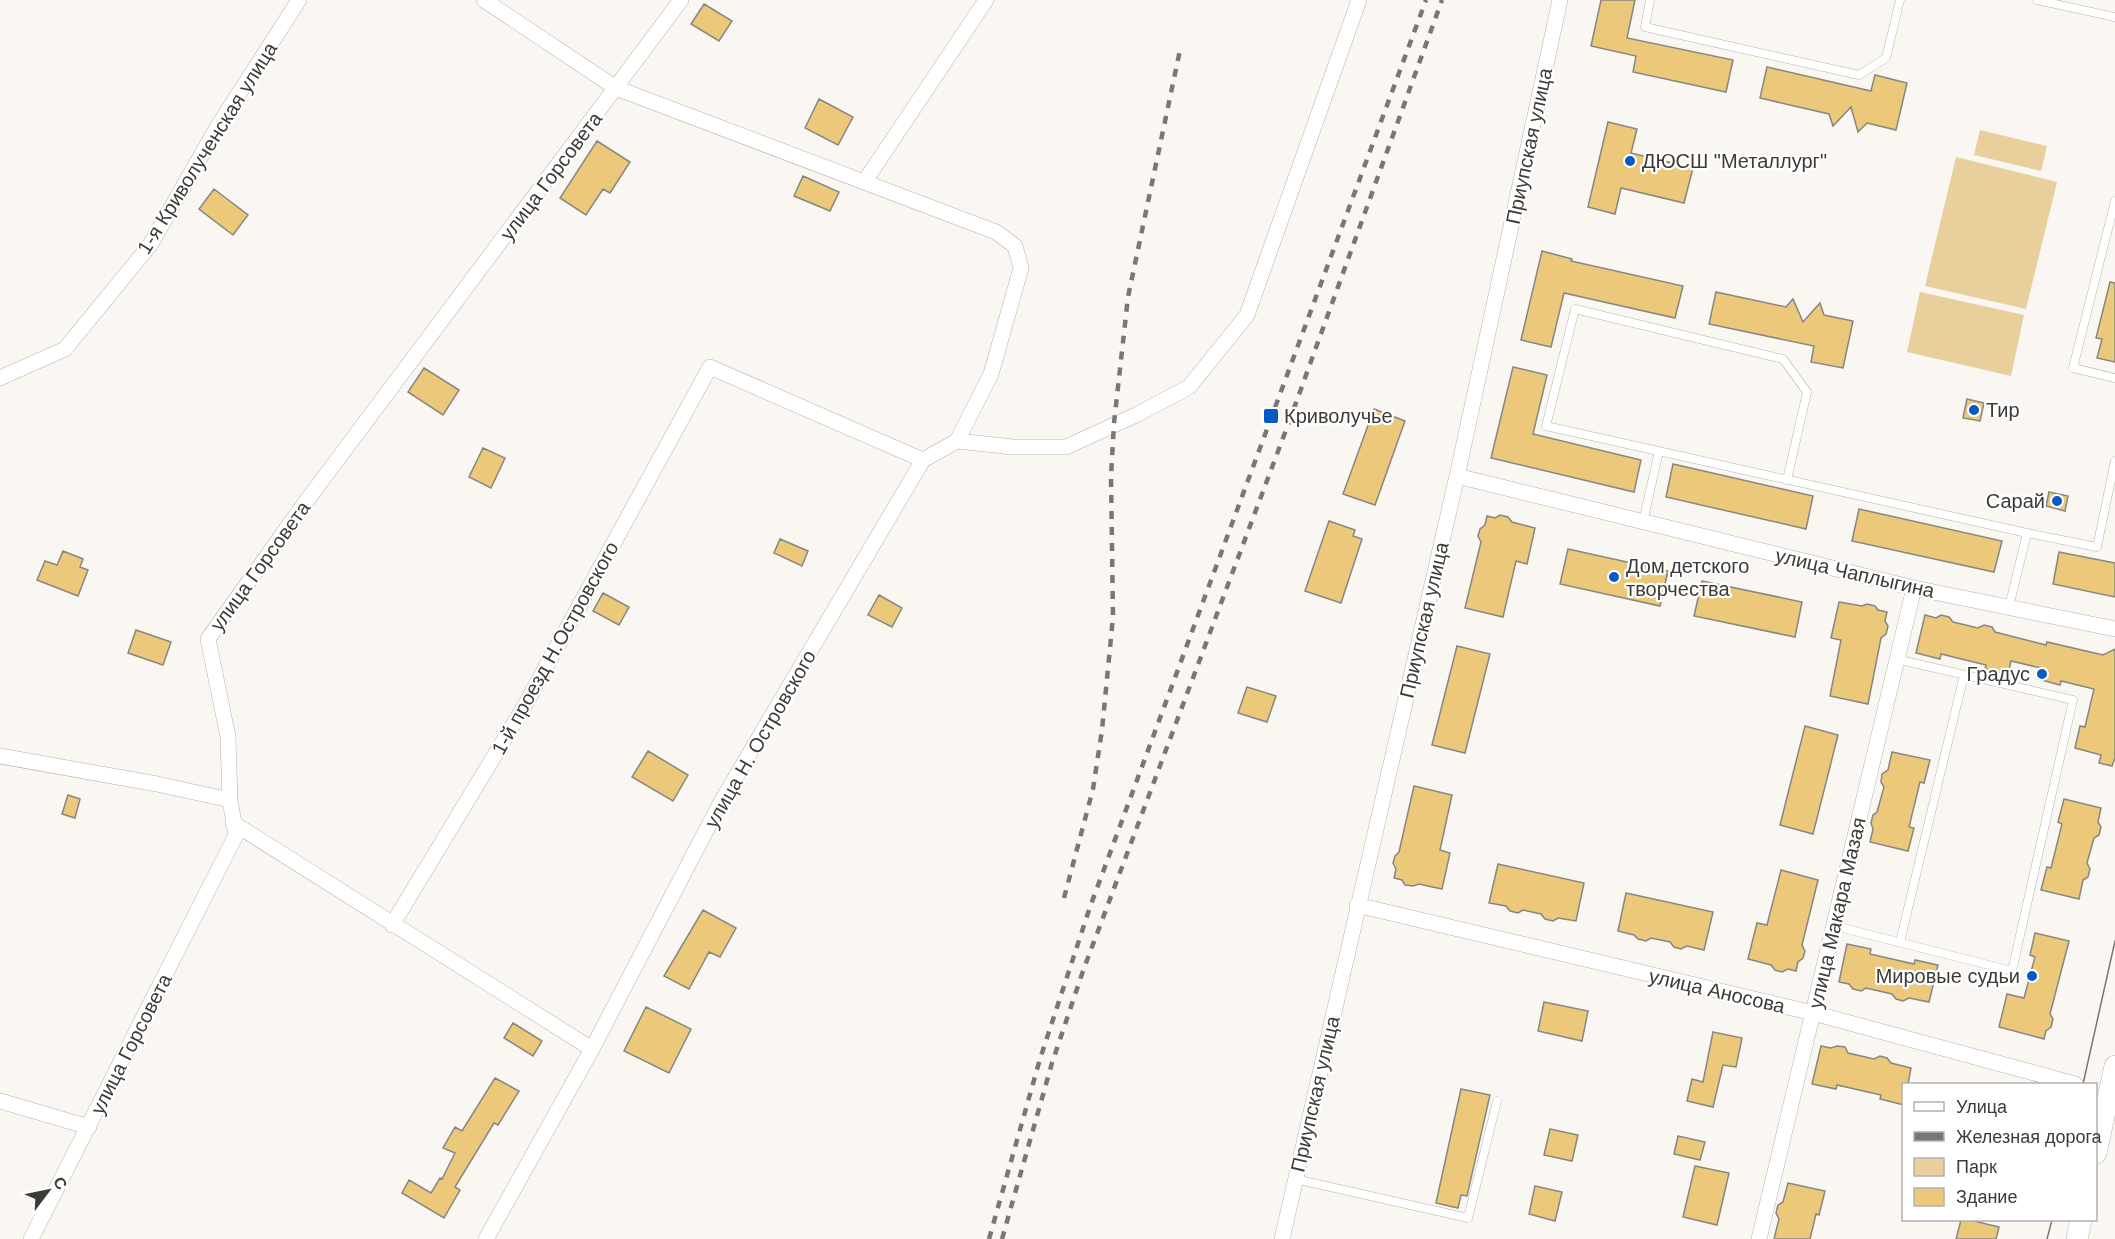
<svg xmlns="http://www.w3.org/2000/svg" width="2115" height="1239" font-family="Helvetica,sans-serif">
	<rect width="100%" height="100%" fill="#faf7f2"/>
	<path fill="#e8cf9b" d="M1980,130L2047,146L2041,171L1974,155Z
		M1956,157L2057,182L2026,309L1925,286Z
		M1920,292L2024,315L2011,376L1907,352Z"/>
	<path fill="#ecc97a" stroke="#888681" stroke-width="1.5" d="M1601,0H1635L1627,38L1733,60L1726,92L1633,72L1636,56L1591,46Z
		M704,4L732,21L719,41L691,24Z
		M1767,67L1871,91L1875,75L1907,83L1896,130L1867,123L1858,132L1851,107L1833,126L1829,114L1760,98Z
		M819,99L853,117L838,145L805,128Z
		M1608,122L1637,129L1631,153L1693,168L1684,203L1621,188L1615,214L1588,207Z
		M597,141L630,162L610,193L603,189L586,215L560,198Z
		M803,176L839,192L830,211L794,196Z
		M214,189L248,215L233,235L199,209Z
		M1542,251L1572,259L1571,261L1683,286L1675,318L1564,293L1551,347L1521,340Z
		M2110,282L2115,283V362L2097,358L2102,339L2096,338Z
		M1716,292L1786,307L1793,299L1803,322L1820,303L1824,315L1853,321L1843,368L1811,362L1814,346L1709,324Z
		M1513,367L1547,375L1533,434L1641,460L1634,492L1491,458Z
		M424,368L459,390L443,415L408,392Z
		M1967,399L1984,403L1980,421L1963,418Z
		M1374,409L1405,421L1375,505L1343,494Z
		M483,448L505,458L491,488L469,477Z
		M1673,464L1813,496L1806,529L1666,497Z
		M2049,492L2068,496L2065,511L2046,506Z
		M1859,509L2002,541L1994,572L1852,541Z
		M1500,515L1508,517L1512,522L1535,528L1527,564L1516,561L1503,617L1465,608L1481,542L1478,536L1480,529L1485,525L1487,516L1495,518Z
		M1329,521L1355,530L1353,536L1362,539L1341,603L1305,591Z
		M780,539L808,551L802,566L774,553Z
		M1568,549L1668,571L1660,606L1560,584Z
		M63,551L83,559L80,567L88,570L78,596L37,580L45,561L57,565Z
		M2059,552L2115,563V597L2053,584Z
		M1702,581L1802,602L1795,637L1694,616Z
		M603,593L629,607L619,625L593,611Z
		M879,595L902,608L892,627L868,615Z
		M1839,602L1862,606L1867,604L1875,606L1878,610L1887,612L1885,621L1888,626L1886,634L1881,638L1868,704L1830,696L1841,640L1831,638Z
		M1925,615L1936,618L1941,615L1949,617L1953,622L1978,628L1984,625L1992,627L1995,632L2046,645L2047,642L2103,655L2115,649V758L2112,766L2099,763L2101,755L2075,748L2080,726L2085,727L2094,689L2061,681L2060,685L2038,679L2041,668L2011,661L2008,675L1985,669L1986,665L1941,654L1940,659L1916,653Z
		M136,630L171,642L163,665L128,653Z
		M1457,646L1490,654L1465,753L1432,745Z
		M1247,687L1276,696L1267,722L1238,713Z
		M1805,726L1838,735L1813,834L1780,825Z
		M648,751L688,775L673,801L632,777Z
		M1892,752L1930,760L1924,783L1920,782L1909,827L1914,828L1908,851L1870,842L1873,829L1871,823L1873,815L1877,812L1884,787L1881,782L1882,774L1888,770Z
		M1414,786L1452,795L1440,850L1450,853L1442,889L1419,884L1413,886L1405,885L1402,880L1394,878L1396,869L1393,863L1395,856L1399,852Z
		M68,795L80,799L75,818L62,814Z
		M2064,799L2101,808L2098,822L2101,827L2099,835L2094,838L2087,863L2090,869L2088,877L2083,880L2079,899L2041,890L2047,867L2051,868L2062,824L2058,822Z
		M1498,864L1584,883L1576,921L1558,918L1553,921L1545,919L1541,914L1523,910L1518,913L1510,911L1506,906L1489,903Z
		M1781,870L1818,880L1802,945L1805,951L1803,958L1798,962L1796,971L1788,969L1782,972L1775,970L1771,965L1748,959L1757,923L1767,925Z
		M1626,893L1713,912L1704,950L1687,946L1681,949L1674,947L1670,942L1651,938L1646,941L1638,939L1634,935L1618,931Z
		M703,910L736,928L720,957L709,952L689,989L664,976Z
		M2035,933L2069,941L2050,1014L2053,1019L2051,1027L2046,1031L2044,1039L1999,1027L2007,994L2024,998L2035,957L2030,955Z
		M1847,944L1871,949L1870,954L1914,964L1915,960L1938,965L1929,1002L1909,998L1903,1001L1896,999L1892,994L1866,988L1861,991L1853,989L1849,984L1839,982Z
		M1544,1002L1588,1011L1582,1041L1538,1031Z
		M646,1007L691,1029L669,1073L624,1051Z
		M513,1023L542,1041L533,1056L504,1038Z
		M1713,1032L1742,1038L1736,1067L1723,1065L1713,1107L1687,1101L1692,1079L1703,1082Z
		M1821,1046L1831,1048L1837,1046L1845,1047L1848,1053L1874,1059L1880,1056L1887,1058L1891,1063L1911,1068L1908,1084H1904V1105L1880,1099L1881,1095L1837,1085L1836,1089L1812,1084Z
		M495,1078L519,1091L498,1125L494,1123L455,1187L460,1190L444,1218L402,1193L409,1180L431,1193L440,1178L442,1179L455,1153L443,1148L455,1127L462,1131Z
		M1461,1089L1490,1095L1467,1196L1461,1195L1458,1208L1436,1203Z
		M1550,1129L1578,1135L1572,1161L1544,1155Z
		M1678,1136L1705,1142L1700,1160L1674,1154Z
		M1695,1166L1729,1173L1717,1225L1683,1217Z
		M1788,1183L1825,1191L1819,1215L1816,1214L1810,1239H1774L1779,1219L1776,1213L1778,1205L1783,1202Z
		M1535,1186L1562,1192L1555,1221L1529,1214Z
		M1961,1220H1970L1999,1227L1996,1239H1956Z"/>
	<g fill="none" stroke-linecap="round" stroke-linejoin="round">
		<defs>
			<path id="service" d="M1650,0L1645,27L1859,75L1886,58L1900,0
				M2037,0L2115,17
				M2115,201L2073,368L2115,378
				M1787,480L1807,392L1783,359L1575,309L1546,426C1706,461 1866,498 2027,533
				M1643,522L1659,451
				M2009,607L2027,533L2097,547L2115,461
				M1835,926L2012,971L2073,700L1896,659
				M1900,942L1964,675
				M1295,1179L1468,1218L1497,1101"/>
			<path id="minor" d="M484,0L616,88L996,232L1015,246L1021,268L991,374L957,441L923,460L721,802L592,1049L486,1239
				M865,181L986,0
				M0,378L65,349L150,245L218,126L299,0
				M957,441L1013,447H1066L1136,415L1189,387L1247,315L1359,0
				M1457,476L1914,588L2115,629
				M0,756L157,784L230,800
				M233,823L592,1049
				M1357,905L1813,1013L2075,1084
				M392,925L524,707L710,367L923,460
				M0,1101L89,1127
				M31,1239L236,835L230,800L228,737L208,639L302,507L681,0
				M1282,1239L1457,476L1560,0
				M1759,1239L1914,588"/>
			<path id="secondary" d="M2096,1153L2115,1066
				M2077,1239L2081,1220"/>
		</defs>
		<use href="#service" stroke="#b4b2ad" stroke-width="9"/>
		<use href="#minor" stroke="#b4b2ad" stroke-width="16"/>
		<use href="#secondary" stroke="#b4b2ad" stroke-width="22"/>
		<use href="#service" stroke="#fff" stroke-width="8"/>
		<use href="#minor" stroke="#fff" stroke-width="15"/>
		<use href="#secondary" stroke="#fff" stroke-width="21"/>
		<path stroke="#797774" stroke-width="1.5" d="M2083,1084L2115,941
			M2047,1239L2052,1220"/>
		<path stroke="#797774" stroke-width="4.5" stroke-dasharray="8 8" stroke-linecap="butt" d="M1064,898L1093,789L1102,730L1113,617L1111,476L1114,423L1128,297L1180,50
			M989,1239L1040,1059L1090,907L1426,0
			M1002,1239L1052,1063L1083,971L1289,422L1442,0"/>
	</g>
	<g fill="#065ac4" stroke="#fff" stroke-width="2">
		<circle cx="1630" cy="161" r="6"/>
		<circle cx="1974" cy="410" r="6"/>
		<rect x="1263" y="408" width="16" height="16" rx="3"/>
		<circle cx="2057" cy="501" r="6"/>
		<circle cx="1614" cy="577" r="6"/>
		<circle cx="2042" cy="674" r="6"/>
		<circle cx="2032" cy="976" r="6"/>
	</g>
	<g text-anchor="middle" dominant-baseline="central" stroke-width="4.5" stroke-linejoin="round" paint-order="stroke">
		<g font-size="20" fill="#3c3b39" stroke="#fff">
			<text transform="translate(1529 146) rotate(-78)">Приупская улица</text>
			<text transform="translate(207 148) rotate(-58)">1-я Криволученская улица</text>
			<text transform="translate(551 176) rotate(-53)">улица Горсовета</text>
			<text transform="translate(260 566) rotate(-54)">улица Горсовета</text>
			<text transform="translate(1855 573) rotate(13)">улица Чаплыгина</text>
			<text transform="translate(1424 620) rotate(-77)">Приупская улица</text>
			<text transform="translate(555 648) rotate(-61)">1-й проезд Н.Островского</text>
			<text transform="translate(760 739) rotate(-60)">улица Н. Островского</text>
			<text transform="translate(1837 913) rotate(-77)">улица Макара Мазая</text>
			<text transform="translate(1717 991) rotate(13)">улица Аносова</text>
			<text transform="translate(131 1044) rotate(-63)">улица Горсовета</text>
			<text transform="translate(1315 1094) rotate(-77)">Приупская улица</text>
		</g>
		<g font-size="20" fill="#3c3b39" stroke="#fff" text-anchor="start">
			<text x="1642" y="161">ДЮСШ "Металлург"</text>
			<text x="1986" y="410">Тир</text>
			<text x="1284" y="416">Криволучье</text>
			<text x="2045" y="501" text-anchor="end">Сарай</text>
			<text x="1626" y="566">Дом детского<tspan x="1626" dy="23">творчества</tspan></text>
			<text x="2030" y="674" text-anchor="end">Градус</text>
			<text x="2020" y="976" text-anchor="end">Мировые судьи</text>
		</g>
	</g>
	<rect x="1902" y="1083" width="195" height="138" fill="#ffffff" stroke="#b1b1b0" stroke-width="1.5"/>
	<rect x="1914" y="1102" width="30" height="9" fill="#ffffff" stroke="#b1b1b0" stroke-width="1.5"/>
	<text x="1956" y="1113" font-size="18" fill="#3c3b39">Улица</text>
	<rect x="1914" y="1132" width="30" height="9" fill="#797774" stroke="#b1b1b0" stroke-width="1.5"/>
	<text x="1956" y="1143" font-size="18" fill="#3c3b39">Железная дорога</text>
	<rect x="1914" y="1158" width="30" height="18" fill="#e8cf9b" stroke="#b1b1b0" stroke-width="1.5"/>
	<text x="1956" y="1173" font-size="18" fill="#3c3b39">Парк</text>
	<rect x="1914" y="1188" width="30" height="18" fill="#ecc97a" stroke="#b1b1b0" stroke-width="1.5"/>
	<text x="1956" y="1203" font-size="18" fill="#3c3b39">Здание</text>
	<g transform="translate(48 1191) rotate(58)" stroke="#ffffff" stroke-width="4.5" paint-order="stroke">
	<path d="M0-4.5L10 22L0 15L-10 22Z" fill="#3c3b39"/>
	<text y="-9" font-size="16" font-weight="bold" text-anchor="middle" fill="#3c3b39">С</text>
	</g>
</svg>
